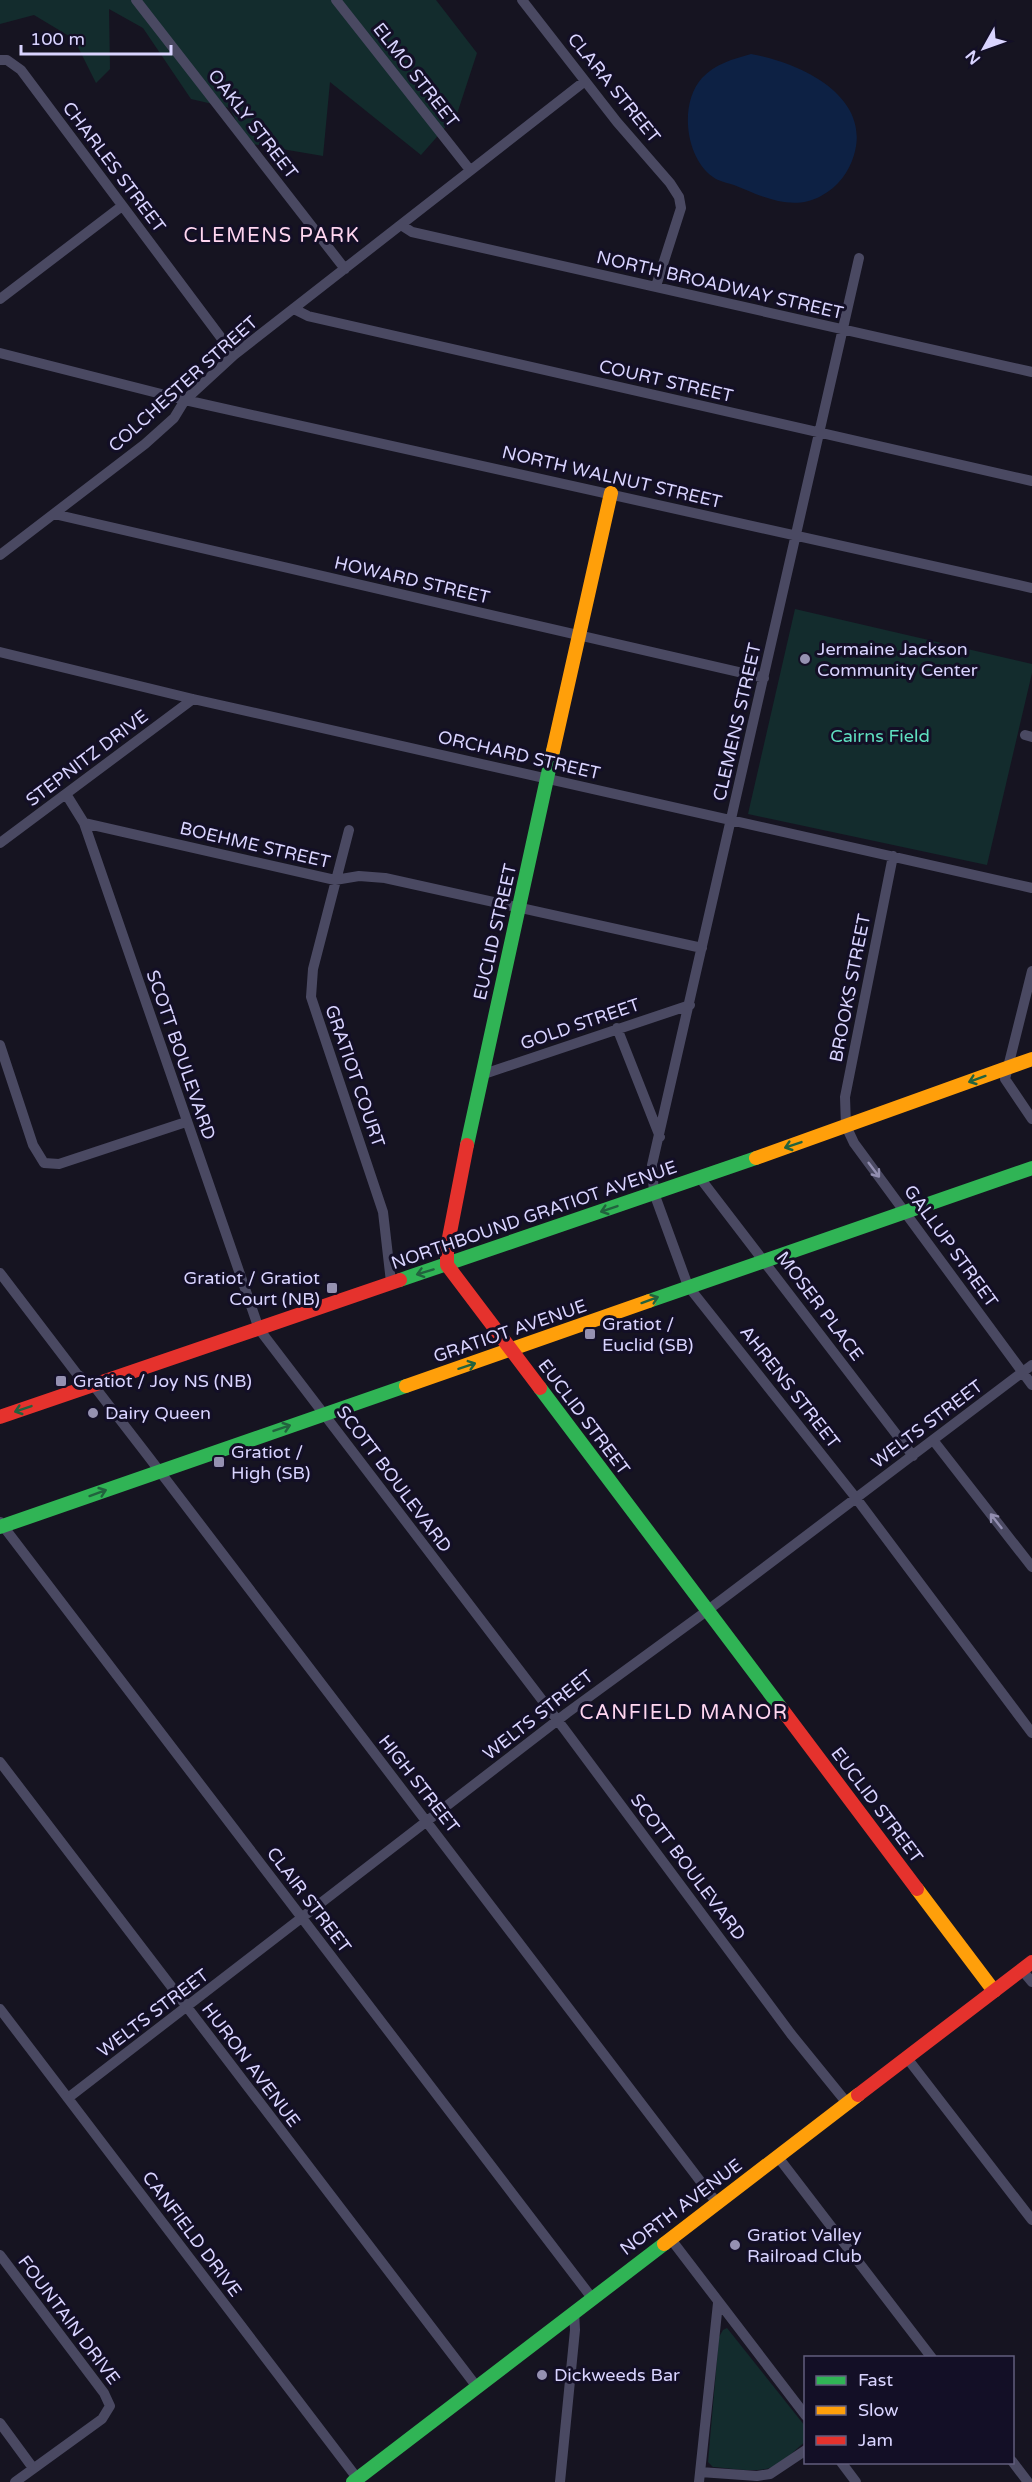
<svg xmlns="http://www.w3.org/2000/svg" width="1032" height="2482" font-family="'Varela Round',sans-serif">
	<rect width="100%" height="100%" fill="#161421"/>
	<path fill="#132c2d" d="M0,0H436L477,53L457,114L421,155L330,82L323,156L247,143L230,108L191,99L143,28L109,9L110,69L96,83L74,39L34,15L0,24Z
		M795,609L1032,664V673L987,865L748,814Z
		M727,2328L805,2426V2442C796,2449 786,2460 775,2466C757,2474 731,2468 713,2467L708,2462L719,2337L723,2330Z"/>
	<path fill="#0d2144" d="M751,54C798,62 872,95 854,155C849,172 838,187 821,196C792,212 761,196 734,185C728,183 718,181 713,177C685,157 679,103 702,78C715,64 733,59 751,54Z"/>
	<g fill="none" stroke-linecap="round" stroke-linejoin="round">
		<path stroke="#4a4962" stroke-width="10" d="M136,0L345,269
			M336,0L470,170
			M522,0L617,122L670,183L679,197L681,208L656,286
			M0,60H7L21,70L234,355
			M401,225L412,232L1032,372
			M859,258L652,1165L654,1193L688,1286L856,1498L1032,1733
			M0,299L122,206
			M294,309L308,316L1032,481
			M0,353L185,400L1032,588
			M54,514L764,678
			M0,555L145,444L174,418L185,400L234,355L585,81
			M0,652L193,699L1032,888
			M1025,735L1032,737
			M66,794L84,823L259,1329L565,1730L791,2034L847,2103
			M84,823L335,880L359,876L385,878L702,948
			M349,830L313,969L311,997L383,1212L391,1282
			M0,843L193,699
			M893,856L845,1097L846,1126L854,1143L1032,1385
			M1032,971L1005,1079L1032,1119
			M617,1028L660,1137
			M0,1045L33,1145L44,1163L59,1164L186,1122
			M481,1075L690,1005
			M700,1178L913,1456
			M0,1273L77,1374L94,1386L148,1456L717,2203
			M933,1440L1032,1567
			M0,1522L592,2298
			M0,1762L477,2387
			M1022,1970L1032,1982
			M0,2009L357,2478
			M907,2058L1032,2220
			M68,2098L567,1713L708,1610L1032,1365
			M778,2157L932,2358
			M670,2238L806,2416
			M0,2255L104,2393L110,2406L102,2419L15,2482
			M0,2423L33,2468
			M1012,2461L1028,2482
			M841,2462L856,2482
			M700,2472L757,2476L770,2474L806,2450
			M560,2482L575,2330L574,2311
			M699,2482L718,2303"/>
		<path stroke="#30b455" stroke-width="14" d="M467,1145L553,751
			M400,1280L756,1158
			M649,1301L1032,1168
			M540,1388L781,1708
			M0,1527L406,1386
			M353,2482L664,2244"/>
		<path stroke="#ff9f0a" stroke-width="14" d="M553,751L611,493
			M756,1158L1032,1059
			M406,1386L649,1301
			M917,1889L994,1991
			M664,2244L858,2095"/>
		<path stroke="#e5322d" stroke-width="14" d="M467,1145L447,1248V1265L540,1388
			M0,1417L400,1280
			M781,1708L917,1889
			M858,2095L1032,1962"/>
	</g>
	<defs><path id="oneway-shaft" d="M-6 0H5M1.5-3L5.5 0L1.5 3" fill="none" stroke-width="1.6" stroke-linecap="round" stroke-linejoin="round" transform="scale(1.5)"/></defs>
	<g stroke="#22623e">
		<use href="#oneway-shaft" transform="translate(977 1079) rotate(160)"/>
		<use href="#oneway-shaft" transform="translate(793 1145) rotate(161)"/>
		<use href="#oneway-shaft" transform="translate(609 1209) rotate(161)"/>
		<use href="#oneway-shaft" transform="translate(425 1272) rotate(163)"/>
		<use href="#oneway-shaft" transform="translate(650 1300) rotate(-20)"/>
		<use href="#oneway-shaft" transform="translate(467 1366) rotate(-18)"/>
		<use href="#oneway-shaft" transform="translate(23 1409) rotate(161)"/>
		<use href="#oneway-shaft" transform="translate(282 1428) rotate(-19)"/>
		<use href="#oneway-shaft" transform="translate(98 1493) rotate(-20)"/>
	</g>
	<g stroke="#928eb0">
		<use href="#oneway-shaft" transform="translate(874 1170) rotate(53)"/>
		<use href="#oneway-shaft" transform="translate(996 1521) rotate(-128)"/>
	</g>
	<g fill="#9591b1" stroke="#130f26" stroke-width="2">
		<circle cx="805" cy="659" r="6"/>
		<rect x="326" y="1282" width="12" height="12" rx="3"/>
		<rect x="584" y="1328" width="12" height="12" rx="3"/>
		<rect x="55" y="1375" width="12" height="12" rx="3"/>
		<circle cx="93" cy="1413" r="6"/>
		<rect x="213" y="1456" width="12" height="12" rx="3"/>
		<circle cx="735" cy="2245" r="6"/>
		<circle cx="542" cy="2375" r="6"/>
	</g>
	<g text-anchor="middle" dominant-baseline="central" stroke-width="6" stroke-linejoin="round" paint-order="stroke">
		<g font-size="18" fill="#d9d4ff" stroke="#130f26">
			<text transform="translate(416 75) rotate(52)">ELMO STREET</text>
			<text transform="translate(614 88) rotate(51)">CLARA STREET</text>
			<text transform="translate(253 124) rotate(52)">OAKLY STREET</text>
			<text transform="translate(114 167) rotate(53)">CHARLES STREET</text>
			<text transform="translate(720 285) rotate(13)">NORTH BROADWAY STREET</text>
			<text transform="translate(666 381) rotate(13)">COURT STREET</text>
			<text transform="translate(183 384) rotate(-42)">COLCHESTER STREET</text>
			<text transform="translate(612 477) rotate(13)">NORTH WALNUT STREET</text>
			<text transform="translate(412 580) rotate(13)">HOWARD STREET</text>
			<text transform="translate(737 722) rotate(-77)">CLEMENS STREET</text>
			<text transform="translate(519 755) rotate(13)">ORCHARD STREET</text>
			<text transform="translate(87 758) rotate(-37)">STEPNITZ DRIVE</text>
			<text transform="translate(255 845) rotate(13)">BOEHME STREET</text>
			<text transform="translate(495 932) rotate(-77)">EUCLID STREET</text>
			<text transform="translate(850 988) rotate(-79)">BROOKS STREET</text>
			<text transform="translate(580 1024) rotate(-19)">GOLD STREET</text>
			<text transform="translate(181 1055) rotate(71)">SCOTT BOULEVARD</text>
			<text transform="translate(355 1076) rotate(71)">GRATIOT COURT</text>
			<text transform="translate(534 1215) rotate(-19)">NORTHBOUND GRATIOT AVENUE</text>
			<text transform="translate(951 1246) rotate(54)">GALLUP STREET</text>
			<text transform="translate(820 1306) rotate(53)">MOSER PLACE</text>
			<text transform="translate(510 1331) rotate(-19)">GRATIOT AVENUE</text>
			<text transform="translate(790 1387) rotate(52)">AHRENS STREET</text>
			<text transform="translate(584 1417) rotate(53)">EUCLID STREET</text>
			<text transform="translate(927 1424) rotate(-37)">WELTS STREET</text>
			<text transform="translate(394 1479) rotate(53)">SCOTT BOULEVARD</text>
			<text transform="translate(538 1715) rotate(-38)">WELTS STREET</text>
			<text transform="translate(419 1784) rotate(52)">HIGH STREET</text>
			<text transform="translate(877 1805) rotate(53)">EUCLID STREET</text>
			<text transform="translate(688 1867) rotate(53)">SCOTT BOULEVARD</text>
			<text transform="translate(309 1900) rotate(53)">CLAIR STREET</text>
			<text transform="translate(153 2013) rotate(-37)">WELTS STREET</text>
			<text transform="translate(251 2065) rotate(53)">HURON AVENUE</text>
			<text transform="translate(681 2207) rotate(-37)">NORTH AVENUE</text>
			<text transform="translate(192 2234) rotate(53)">CANFIELD DRIVE</text>
			<text transform="translate(69 2320) rotate(53)">FOUNTAIN DRIVE</text>
		</g>
		<g font-size="18" fill="#d9d4ff" stroke="#130f26" text-anchor="start">
			<text x="817" y="649">Jermaine Jackson<tspan x="817" dy="21">Community Center</tspan></text>
			<text x="320" y="1278" text-anchor="end">Gratiot / Gratiot<tspan x="320" dy="21">Court (NB)</tspan></text>
			<text x="602" y="1324">Gratiot /<tspan x="602" dy="21">Euclid (SB)</tspan></text>
			<text x="73" y="1381">Gratiot / Joy NS (NB)</text>
			<text x="105" y="1413">Dairy Queen</text>
			<text x="231" y="1452">Gratiot /<tspan x="231" dy="21">High (SB)</tspan></text>
			<text x="747" y="2235">Gratiot Valley<tspan x="747" dy="21">Railroad Club</tspan></text>
			<text x="554" y="2375">Dickweeds Bar</text>
		</g>
		<g font-size="18" fill="#5fe0c0" stroke="#130f26">
			<text x="880" y="736">Cairns Field</text>
		</g>
		<g font-size="20" letter-spacing="1.5" fill="#ffd6f0" stroke="#130f26">
			<text x="272" y="236">CLEMENS PARK</text>
			<text x="684" y="1713">CANFIELD MANOR</text>
		</g>
	</g>
	<rect x="804" y="2356" width="210" height="108" fill="#130f26" stroke="#625e7d" stroke-width="1.5"/>
	<rect x="816" y="2376" width="30" height="9" fill="#30b455" stroke="#625e7d" stroke-width="1.5"/>
	<text x="858" y="2386" font-size="18" fill="#d9d4ff">Fast</text>
	<rect x="816" y="2406" width="30" height="9" fill="#ff9f0a" stroke="#625e7d" stroke-width="1.5"/>
	<text x="858" y="2416" font-size="18" fill="#d9d4ff">Slow</text>
	<rect x="816" y="2436" width="30" height="9" fill="#e5322d" stroke="#625e7d" stroke-width="1.5"/>
	<text x="858" y="2446" font-size="18" fill="#d9d4ff">Jam</text>
	<g transform="translate(984 48) rotate(230)" stroke="#130f26" stroke-width="4.5" paint-order="stroke">
	<path d="M0-4.5L10 22L0 15L-10 22Z" fill="#d9d4ff"/>
	<text y="-9" font-size="16" font-weight="bold" text-anchor="middle" fill="#d9d4ff">N</text>
	</g>
	<path d="M21 45v9h150v-9" fill="none" stroke="#d9d4ff" stroke-width="3"/>
	<text x="30" y="45" font-size="18" fill="#d9d4ff" stroke="#130f26" stroke-width="4.5" paint-order="stroke">100 m</text>
</svg>
